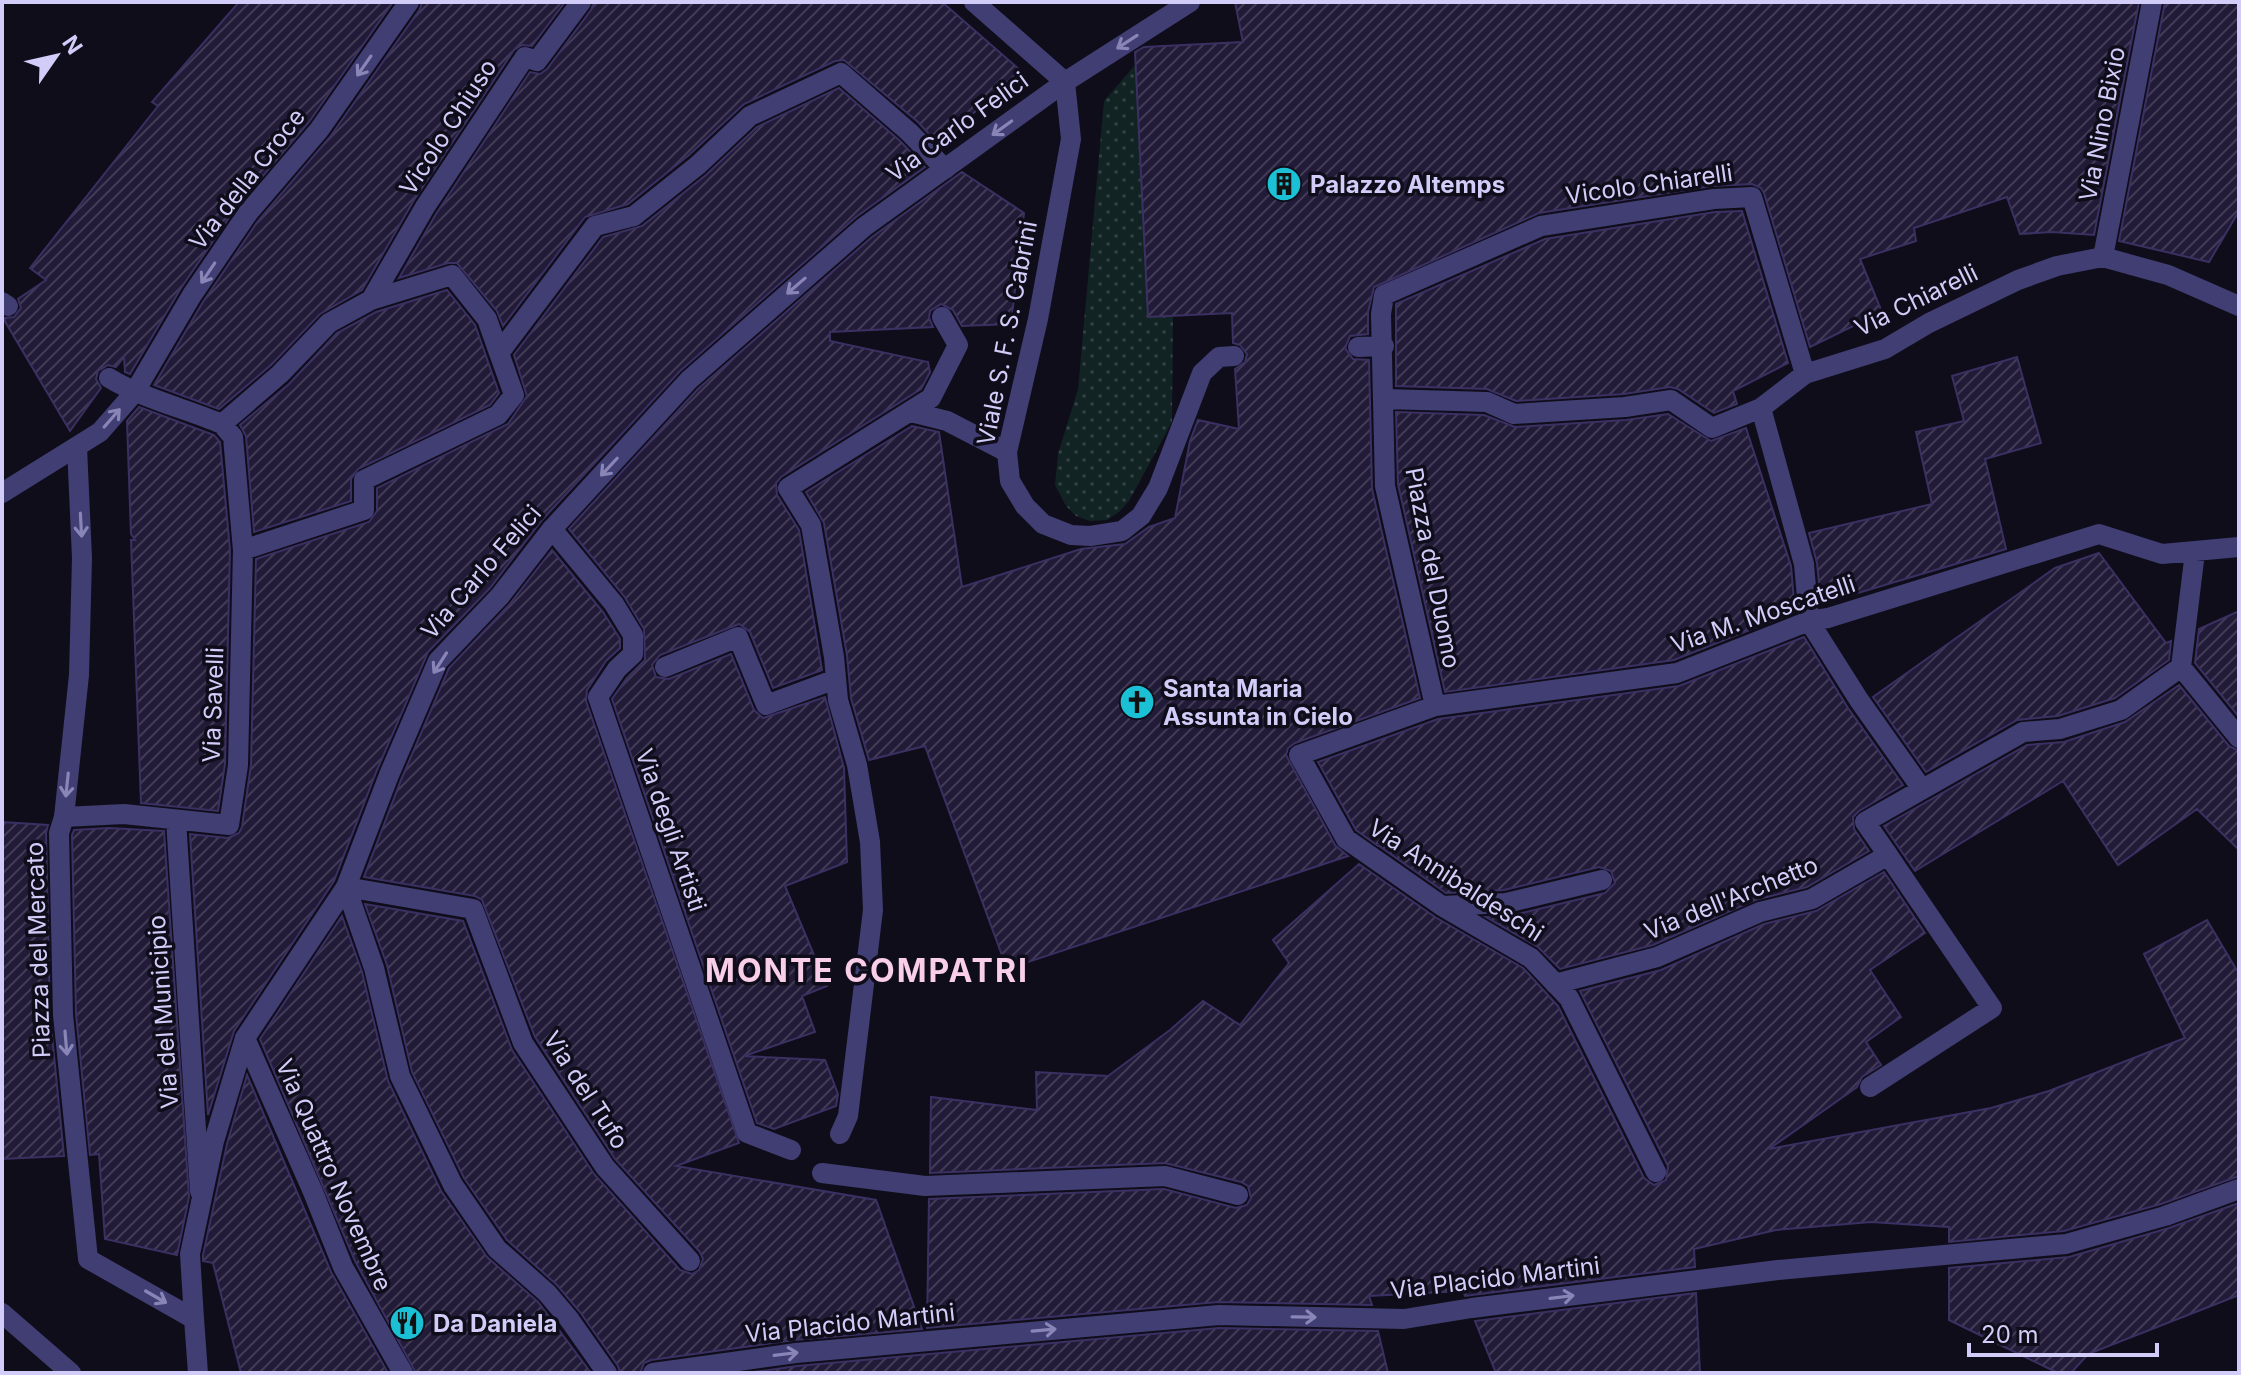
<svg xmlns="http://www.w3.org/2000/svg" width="2241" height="1375" font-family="Inter,sans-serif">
	<defs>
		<pattern id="grass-dots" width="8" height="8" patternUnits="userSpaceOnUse" patternTransform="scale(2)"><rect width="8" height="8" fill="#112323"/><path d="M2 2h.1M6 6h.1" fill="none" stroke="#334244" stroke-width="1.8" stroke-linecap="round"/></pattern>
		<pattern id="building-hatch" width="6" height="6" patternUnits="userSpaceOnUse" patternTransform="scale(2)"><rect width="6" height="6" fill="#221b38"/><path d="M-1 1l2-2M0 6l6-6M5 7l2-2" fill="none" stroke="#413b56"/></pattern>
	</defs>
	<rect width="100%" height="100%" fill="#0f0d1a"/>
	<path fill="url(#grass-dots)" d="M1136,64L1148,316H1173L1172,422L1129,501L1119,512L1107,520L1090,521L1076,516L1066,506L1055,485L1058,454L1078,389L1104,101Z"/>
	<path fill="url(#building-hatch)" stroke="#3b3062" stroke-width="2" d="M239,2H393L309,122L237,206L181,288L130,374L125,372L124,357L116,367L108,365L98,371L96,379L101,388L70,431L3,318L14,317L21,308L18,299L46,280L30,268L158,106L152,102Z
		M422,2H565L532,46L522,45L514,50L414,200L362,290L320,314L271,365L219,409L154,385L203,302L258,221L330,137L420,9Z
		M594,2H942L1020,70L939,145L918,122L844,60L835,61L744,104L689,155L628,204L585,217L503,326L497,311L457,263H448L399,278L436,214L530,72L540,74L547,69L591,10Z
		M1235,2H2139L2094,235L2052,232L2020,234L2007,197L1914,228L1916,241L1860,259L1882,312L1810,347L1764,193L1761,188L1752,184L1712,186L1539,213L1374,287L1368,312V334L1350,336L1345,348L1353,359L1369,360L1372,489L1420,698L1295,743L1288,748L1286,755L1335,845L1348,856L1007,969L925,746L869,760L851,698L847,655L824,523L806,492L912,426L939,432L962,587L1081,549L1125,544L1149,527L1175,518L1190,441L1198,420L1239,429L1235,369L1245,362L1247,354L1240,345L1233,343L1232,313L1148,317L1135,52L1144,47L1243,42Z
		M2165,2H2239V211L2209,262L2119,241Z
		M839,88L900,141L925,167L856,217L680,371L542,520L490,588L428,652L377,770L334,881L234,1031L208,1115L190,834L228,838L239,833L242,827L251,765L256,559L369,522L377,511V488L508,424L527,396L514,355L603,237L642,226L706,175L757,127Z
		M962,172L1024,213L1011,324L962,326L953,310L941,304L930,311L929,318L933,327L830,332V341L928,362L930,372L921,389L781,477L776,483L777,495L799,530L822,670L773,688L750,632L739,624L660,655L652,665L656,677L669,679L731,654L754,710L763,718L825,697L844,768L847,862L785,886L827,986L802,996L815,1032L744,1056L825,1060L838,1094L836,1106L774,1129L757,1123L612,699L627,678L645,660L644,629L624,596L569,529L698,389L872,237Z
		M1742,211L1788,363L1733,391L1737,404L1714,413L1678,389L1670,387L1624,394L1516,401L1487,389L1396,386V304L1545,239L1715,212Z
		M447,290L475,325L499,393L490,405L358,469L351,479V501L254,532L246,436L240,425L289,384L337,333L376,312Z
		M2017,357L2041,443L1985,459L2006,549L1821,604L1817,563L1809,533L1932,504L1916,432L1964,421L1952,376Z
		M139,407L214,435L220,442L230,550L225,764L218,811L141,803L131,540H135L131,534L127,421Z
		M1396,412L1484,415L1515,427L1626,420L1668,414L1711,441L1746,428L1791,566L1795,612L1674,660L1445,692L1398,484Z
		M552,550L603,612L620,639V648L606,661L587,690L586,701L739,1143L676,1166L876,1200L922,1329L794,1340L651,1360L644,1363L640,1373H620L618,1366L580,1312L557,1285L507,1240L464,1178L412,1072L387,965L365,904L463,921L512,1050L594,1174L680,1270L692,1274L699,1270L703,1259L700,1252L615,1159L535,1037L482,900L475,896L364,877L401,780L449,668L509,605Z
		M2099,553L2166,643L2171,641L2169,660L2115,698L2058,716L2017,720L1926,772L1873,697L2055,568Z
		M2239,611V717L2195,663L2199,629Z
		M1804,637L1848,708L1903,785L1859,811L1853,817L1854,829L1869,851L1807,887L1755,900L1653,945L1560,969L1538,947L1486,917L1509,916L1605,893L1615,883L1611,871L1599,867L1504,890L1446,893L1379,846L1381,845L1378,846L1356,830L1318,762L1438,719L1679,686Z
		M2179,685L2229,746L2239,751V850L2197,809L2118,865L2063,781L1915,871L1884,826L2027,745L2064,742L2125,722Z
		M2,822L48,825L46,833L50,1015L64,1156L2,1159Z
		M109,828L164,831L189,1197L177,1255L105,1239L99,1154L90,1155L76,1014L72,835L74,830Z
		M1359,864L1435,917L1523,968L1558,1006L1644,1178L1654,1185L1666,1180L1668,1166L1580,991L1661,970L1764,924L1816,911L1884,872L1925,933L1870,970L1901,1017L1866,1042L1881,1065L1862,1077L1857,1087L1769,1149L1991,1108L2049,1091L2185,1038L2144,954L2207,920L2239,974V1176L2161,1204L2064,1231L1949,1242V1227L1871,1222L1776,1230L1694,1249L1695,1267L1465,1296L1463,1291L1369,1296L1372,1305L1218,1302L927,1328L929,1199L1164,1189L1236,1208L1247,1205L1251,1198L1248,1186L1241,1182L1165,1163L930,1173L931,1097L1037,1110L1036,1072L1108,1076L1170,1030L1203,1001L1240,1025L1289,963L1273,940Z
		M342,916L362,972L388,1081L441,1191L487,1257L538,1302L591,1373H416L355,1261L260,1039Z
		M247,1075L331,1272L388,1373H241L213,1263L203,1261V1255L227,1144Z
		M2239,1203V1295L2088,1354L2071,1373H2058L1949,1320V1268L2069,1257L2169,1228Z
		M1696,1293L1700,1373H1496L1475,1321Z
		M1219,1328L1378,1331L1388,1373H747L797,1366Z"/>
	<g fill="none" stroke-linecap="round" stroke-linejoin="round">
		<path stroke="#403e73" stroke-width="20" d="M974,2L1065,82
			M371,300L425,207L525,57L537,61L581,2
			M2,302L8,306
			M1358,347L1384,346
			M109,378C144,399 184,408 222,424L280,374L329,323L371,300L452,275L487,319L499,353L595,226L634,216L698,165L750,116L841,73L909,132L945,169
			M1385,399L1487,402L1514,414L1625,407L1671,400L1712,428L1761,408L1805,374L1885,349L1929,323L2018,280L2057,266L2103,257L2168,275L2239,306
			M1761,408L1804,564L1809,621L1859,700L1922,789
			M911,412L947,421L1007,452
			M552,529L614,604L633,635V654L617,669L598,697L747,1133L791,1150
			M243,550L364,510V480L498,415L514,395L499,353
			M665,667L738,637L766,705L836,679
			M2181,667L2239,738
			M1435,706L1385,486L1381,314L1384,295L1541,226L1714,199L1752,197L1805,374
			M64,817L124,814L229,825L238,765L243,550L233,437L222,424
			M176,820L200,1191
			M1442,906L1506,903L1602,880
			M1555,984L1657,957L1760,912L1812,899L1888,855L1865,822L2023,732L2060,729L2121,710L2181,667L2195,552
			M245,1038L313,1192L343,1267L403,1373
			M1870,1087L1992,1008L1888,855
			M840,1134L848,1116L873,910L870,842L857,765L838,700L834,657L811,525L788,488L931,398L958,345L942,317
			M1656,1172L1569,998L1531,958L1442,906L1346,839L1299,755L1435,706L1677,673L1809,621L1828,618L2099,534L2162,554L2239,547
			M822,1173L925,1186L1165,1176L1238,1195
			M607,1373L569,1319L547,1293L497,1249L453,1185L400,1076L374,968L346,887L473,909L523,1043L605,1167L690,1261"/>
		<path stroke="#403e73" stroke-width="20" d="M1065,82L1071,139L1038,319L1007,452L1010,481L1025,506L1043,524L1071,535L1090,536L1122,531L1141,516L1158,488L1202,373L1219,357L1234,356
			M2103,257L2152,2
			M77,447L82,558L79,675L64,817L59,833L63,1015L88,1259L194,1319L198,1373
			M2,493L100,432L134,393L192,295L248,213L319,130L409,2
			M2,1313L71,1373
			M194,1319L190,1254L214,1141L245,1038L346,887L389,775L438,661L500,596L552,529L689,380L864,227L1065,82L1190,2
			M653,1373L796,1353L1219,1315L1404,1319L1472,1308L1778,1270L2066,1244L2165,1216L2239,1189"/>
	</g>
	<defs><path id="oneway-shaft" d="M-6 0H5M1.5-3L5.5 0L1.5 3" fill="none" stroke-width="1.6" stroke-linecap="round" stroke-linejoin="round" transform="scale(2)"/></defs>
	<g stroke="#8985b6">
		<use href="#oneway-shaft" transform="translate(1127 42) rotate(147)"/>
		<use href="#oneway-shaft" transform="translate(364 66) rotate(125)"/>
		<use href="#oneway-shaft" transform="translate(1002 128) rotate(144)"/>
		<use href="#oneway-shaft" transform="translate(208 273) rotate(124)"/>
		<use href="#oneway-shaft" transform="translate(796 286) rotate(139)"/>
		<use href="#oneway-shaft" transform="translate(112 418) rotate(-49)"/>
		<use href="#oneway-shaft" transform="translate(609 467) rotate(133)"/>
		<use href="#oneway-shaft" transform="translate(81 525) rotate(87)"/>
		<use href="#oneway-shaft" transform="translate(440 663) rotate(123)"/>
		<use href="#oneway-shaft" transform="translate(67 785) rotate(96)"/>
		<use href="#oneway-shaft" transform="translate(66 1043) rotate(85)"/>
		<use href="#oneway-shaft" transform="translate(156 1297) rotate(30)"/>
		<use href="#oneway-shaft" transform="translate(1562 1297) rotate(-7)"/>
		<use href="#oneway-shaft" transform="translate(1304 1317) rotate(1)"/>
		<use href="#oneway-shaft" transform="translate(1044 1330) rotate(-5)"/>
		<use href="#oneway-shaft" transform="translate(786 1354) rotate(-7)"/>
	</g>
	<defs>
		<symbol id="building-disc" viewBox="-11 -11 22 22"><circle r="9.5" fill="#1bc0d5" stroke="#0f0d1a"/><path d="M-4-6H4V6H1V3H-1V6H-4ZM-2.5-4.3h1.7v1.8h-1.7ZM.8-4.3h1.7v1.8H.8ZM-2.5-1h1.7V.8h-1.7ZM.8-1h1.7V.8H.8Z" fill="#111"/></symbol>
		<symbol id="church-disc" viewBox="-11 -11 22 22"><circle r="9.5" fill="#1bc0d5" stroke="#0f0d1a"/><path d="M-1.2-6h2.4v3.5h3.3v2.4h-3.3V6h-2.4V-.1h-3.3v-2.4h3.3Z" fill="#111"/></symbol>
		<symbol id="restaurant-disc" viewBox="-11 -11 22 22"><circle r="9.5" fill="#1bc0d5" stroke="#0f0d1a"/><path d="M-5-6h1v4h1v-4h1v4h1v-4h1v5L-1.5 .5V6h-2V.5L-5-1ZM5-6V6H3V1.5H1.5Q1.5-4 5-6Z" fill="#111"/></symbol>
	</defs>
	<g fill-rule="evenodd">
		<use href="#building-disc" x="1264" y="164" width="40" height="40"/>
		<use href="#church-disc" x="1117" y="682" width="40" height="40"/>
		<use href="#restaurant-disc" x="387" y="1303" width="40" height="40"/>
	</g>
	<g text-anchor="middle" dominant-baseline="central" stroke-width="7" stroke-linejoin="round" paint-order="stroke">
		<g font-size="24" fill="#d2ccf8" stroke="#0f0d1a">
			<text transform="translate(2102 124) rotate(-79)">Via Nino Bixio</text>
			<text transform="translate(448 127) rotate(-57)">Vicolo Chiuso</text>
			<text transform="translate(957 127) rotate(-36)">Via Carlo Felici</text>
			<text transform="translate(247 179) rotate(-52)">Via della Croce</text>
			<text transform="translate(1649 184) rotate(-8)">Vicolo Chiarelli</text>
			<text transform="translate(1916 300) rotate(-26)">Via Chiarelli</text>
			<text transform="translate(1007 333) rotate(-79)">Viale S. F. S. Cabrini</text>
			<text transform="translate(1433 568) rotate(79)">Piazza del Duomo</text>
			<text transform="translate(481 572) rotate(-49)">Via Carlo Felici</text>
			<text transform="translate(1763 614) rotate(-19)">Via M. Moscatelli</text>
			<text transform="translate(213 705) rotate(-88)">Via Savelli</text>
			<text transform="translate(671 830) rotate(71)">Via degli Artisti</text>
			<text transform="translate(1456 880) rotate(33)">Via Annibaldeschi</text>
			<text transform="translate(1731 898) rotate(-22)">Via dell'Archetto</text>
			<text transform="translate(38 950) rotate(-92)">Piazza del Mercato</text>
			<text transform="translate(163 1012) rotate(-94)">Via del Municipio</text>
			<text transform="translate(586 1090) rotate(57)">Via del Tufo</text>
			<text transform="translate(334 1175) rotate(66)">Via Quattro Novembre</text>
			<text transform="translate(1495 1278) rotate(-7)">Via Placido Martini</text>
			<text transform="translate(850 1323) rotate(-6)">Via Placido Martini</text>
		</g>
		<g font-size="24" font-weight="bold" fill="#d2ccf8" stroke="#0f0d1a" text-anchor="start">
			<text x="1310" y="184">Palazzo Altemps</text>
			<text x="1163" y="688">Santa Maria<tspan x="1163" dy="28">Assunta in Cielo</tspan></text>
			<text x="433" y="1323">Da Daniela</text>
		</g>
		<g font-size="32" font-weight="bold" letter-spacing="2" fill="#f9cee9" stroke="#0f0d1a">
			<text x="867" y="970">MONTE COMPATRI</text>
		</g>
	</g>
	<rect width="2241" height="1375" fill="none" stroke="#d2ccf8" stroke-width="8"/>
	<g transform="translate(56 56) rotate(56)" stroke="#0f0d1a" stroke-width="6" paint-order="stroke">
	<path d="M0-6L14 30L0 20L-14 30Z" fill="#d2ccf8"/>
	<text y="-12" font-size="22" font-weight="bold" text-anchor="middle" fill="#d2ccf8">N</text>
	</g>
	<path d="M1969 1343v12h188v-12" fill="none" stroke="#d2ccf8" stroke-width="4"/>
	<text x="1981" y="1343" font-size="24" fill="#d2ccf8" stroke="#0f0d1a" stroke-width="6" paint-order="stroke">20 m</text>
</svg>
